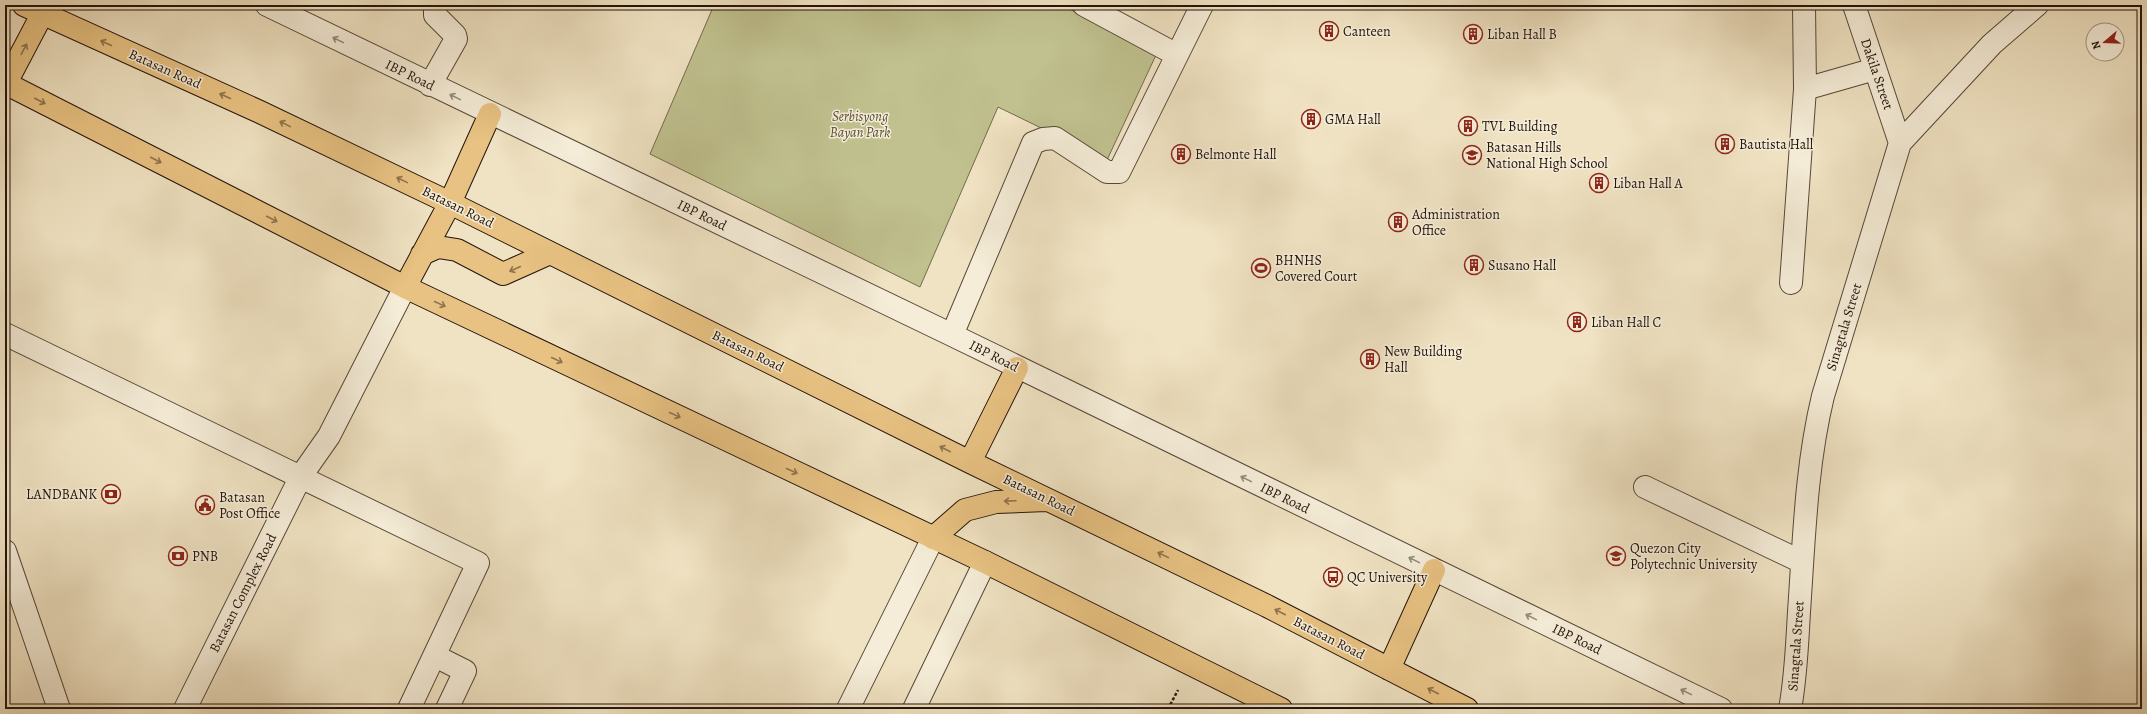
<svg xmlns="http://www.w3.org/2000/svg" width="2147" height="714" font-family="Alegreya,serif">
	<rect width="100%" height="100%" fill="#f0e3c3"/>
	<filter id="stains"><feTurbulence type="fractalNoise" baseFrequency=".005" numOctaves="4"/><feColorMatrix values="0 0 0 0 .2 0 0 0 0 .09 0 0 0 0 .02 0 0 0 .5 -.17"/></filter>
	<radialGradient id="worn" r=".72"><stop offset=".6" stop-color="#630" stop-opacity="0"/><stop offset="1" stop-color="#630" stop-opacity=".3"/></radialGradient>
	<path fill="#c0c18f" stroke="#726a4d" d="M714,5H1062L1156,55L1107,160L998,107L920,287L650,154Z"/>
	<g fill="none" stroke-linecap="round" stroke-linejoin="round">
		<defs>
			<path id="minor" d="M267,5L952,335L1721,709
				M1084,5L1177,55
				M1804,5L1805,89
				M1854,5L1900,143
				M430,85L456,39L455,35L435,15V5
				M1791,283L1805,89L1875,69
				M5,334L478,563L409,709
				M952,335L1033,143L1043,139L1055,138L1107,172H1119L1202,5
				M1645,487L1802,562
				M5,551L59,709
				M435,656L465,671L447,709
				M185,709L301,476L329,436L405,287
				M848,709L933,538
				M914,709L985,562
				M1790,709C1796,677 1797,645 1799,612C1804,540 1806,466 1823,396L1900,143L1992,44L2037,5"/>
			<path id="major" d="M24,5L260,112L450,203L970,462L1267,606L1467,709
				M5,83L405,287L985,562L1281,709
				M6,83L47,5
				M422,254L438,247L457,250L503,274L550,253
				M405,287L450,203L490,114
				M970,462L1017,368
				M933,538L965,510L996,502L1046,500
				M1389,669L1434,570"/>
		</defs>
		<use href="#minor" stroke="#564739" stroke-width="24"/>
		<use href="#major" stroke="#23130b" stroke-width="24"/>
		<path stroke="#23130b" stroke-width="2.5" stroke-dasharray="3 2" stroke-linecap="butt" d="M2141,684H2142
			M1168,709L1178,690"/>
		<use href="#minor" stroke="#f5edd8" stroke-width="22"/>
		<use href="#major" stroke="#e8c282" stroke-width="22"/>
	</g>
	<defs><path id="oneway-shaft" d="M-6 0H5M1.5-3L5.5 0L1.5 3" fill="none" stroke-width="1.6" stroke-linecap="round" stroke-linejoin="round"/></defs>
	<g stroke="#968b7c">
		<use href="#oneway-shaft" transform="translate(338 40) rotate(-154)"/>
		<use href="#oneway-shaft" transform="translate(455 97) rotate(-154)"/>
		<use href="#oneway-shaft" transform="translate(1246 479) rotate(-154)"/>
		<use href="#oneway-shaft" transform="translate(1414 560) rotate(-154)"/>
		<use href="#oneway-shaft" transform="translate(1531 617) rotate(-154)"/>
		<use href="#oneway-shaft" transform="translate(1686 692) rotate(-154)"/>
	</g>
	<g stroke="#8f734c">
		<use href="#oneway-shaft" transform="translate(106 43) rotate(-156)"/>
		<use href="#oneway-shaft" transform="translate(24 49) rotate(-62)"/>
		<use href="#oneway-shaft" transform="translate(225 96) rotate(-156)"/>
		<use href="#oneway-shaft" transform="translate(40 101) rotate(27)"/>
		<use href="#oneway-shaft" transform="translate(285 124) rotate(-154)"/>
		<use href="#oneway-shaft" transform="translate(156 160) rotate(27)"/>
		<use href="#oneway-shaft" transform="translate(402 180) rotate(-154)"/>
		<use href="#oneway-shaft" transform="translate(272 219) rotate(27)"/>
		<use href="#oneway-shaft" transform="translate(515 269) rotate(156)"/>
		<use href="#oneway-shaft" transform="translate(440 304) rotate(25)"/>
		<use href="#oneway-shaft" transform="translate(557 360) rotate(25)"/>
		<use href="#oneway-shaft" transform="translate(675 415) rotate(25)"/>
		<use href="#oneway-shaft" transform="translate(945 449) rotate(-153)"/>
		<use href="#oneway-shaft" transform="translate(792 471) rotate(25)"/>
		<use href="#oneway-shaft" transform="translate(1010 501) rotate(178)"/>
		<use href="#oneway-shaft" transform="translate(1163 555) rotate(-154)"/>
		<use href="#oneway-shaft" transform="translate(1280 612) rotate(-153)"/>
		<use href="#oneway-shaft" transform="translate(1433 691) rotate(-153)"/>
	</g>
	<defs>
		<symbol id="building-ring" viewBox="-11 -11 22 22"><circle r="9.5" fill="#f5edd8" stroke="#8f2418" stroke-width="1.5"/><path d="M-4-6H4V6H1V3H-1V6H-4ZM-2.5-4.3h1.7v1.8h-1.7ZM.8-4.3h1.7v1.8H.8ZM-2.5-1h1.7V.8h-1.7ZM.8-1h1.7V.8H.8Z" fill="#8f2418"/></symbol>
		<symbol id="school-ring" viewBox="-11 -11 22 22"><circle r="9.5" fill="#f5edd8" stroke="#8f2418" stroke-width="1.5"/><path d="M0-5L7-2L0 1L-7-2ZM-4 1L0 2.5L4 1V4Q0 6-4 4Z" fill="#8f2418"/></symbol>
		<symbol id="stadium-ring" viewBox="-11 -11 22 22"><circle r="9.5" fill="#f5edd8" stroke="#8f2418" stroke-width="1.5"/><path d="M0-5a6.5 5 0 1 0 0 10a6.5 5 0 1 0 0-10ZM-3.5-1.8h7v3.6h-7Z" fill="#8f2418"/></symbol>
		<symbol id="bank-ring" viewBox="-11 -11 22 22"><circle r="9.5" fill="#f5edd8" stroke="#8f2418" stroke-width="1.5"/><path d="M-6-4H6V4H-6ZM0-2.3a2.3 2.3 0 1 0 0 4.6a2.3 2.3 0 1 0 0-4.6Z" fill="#8f2418"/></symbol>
		<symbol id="civic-ring" viewBox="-11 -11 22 22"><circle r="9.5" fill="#f5edd8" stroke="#8f2418" stroke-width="1.5"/><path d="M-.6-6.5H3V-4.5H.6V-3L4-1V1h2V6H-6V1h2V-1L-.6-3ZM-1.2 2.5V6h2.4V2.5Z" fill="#8f2418"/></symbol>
		<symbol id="university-ring" viewBox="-11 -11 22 22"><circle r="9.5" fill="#f5edd8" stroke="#8f2418" stroke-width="1.5"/><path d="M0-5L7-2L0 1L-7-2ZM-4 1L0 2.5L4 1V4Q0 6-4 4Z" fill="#8f2418"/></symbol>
		<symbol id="bus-ring" viewBox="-11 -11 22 22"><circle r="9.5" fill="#f5edd8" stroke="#8f2418" stroke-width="1.5"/><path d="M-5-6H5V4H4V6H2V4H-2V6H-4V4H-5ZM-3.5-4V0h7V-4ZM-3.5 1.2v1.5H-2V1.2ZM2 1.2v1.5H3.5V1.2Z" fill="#8f2418"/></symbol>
	</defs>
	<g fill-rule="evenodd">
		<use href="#building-ring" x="1318" y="20" width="22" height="22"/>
		<use href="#building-ring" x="1462" y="23" width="22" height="22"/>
		<use href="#building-ring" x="1300" y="108" width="22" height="22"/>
		<use href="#building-ring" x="1457" y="115" width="22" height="22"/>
		<use href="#building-ring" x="1714" y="133" width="22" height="22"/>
		<use href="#building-ring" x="1170" y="143" width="22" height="22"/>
		<use href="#school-ring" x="1461" y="144" width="22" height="22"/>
		<use href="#building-ring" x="1588" y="172" width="22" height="22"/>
		<use href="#building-ring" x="1387" y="211" width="22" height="22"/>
		<use href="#building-ring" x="1463" y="254" width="22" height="22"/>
		<use href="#stadium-ring" x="1250" y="257" width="22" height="22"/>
		<use href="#building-ring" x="1566" y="311" width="22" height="22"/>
		<use href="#building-ring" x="1359" y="348" width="22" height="22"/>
		<use href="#bank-ring" x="100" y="483" width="22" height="22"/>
		<use href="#civic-ring" x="194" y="494" width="22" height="22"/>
		<use href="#bank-ring" x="167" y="545" width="22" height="22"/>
		<use href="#university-ring" x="1605" y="545" width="22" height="22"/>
		<use href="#bus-ring" x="1322" y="566" width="22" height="22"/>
	</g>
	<g text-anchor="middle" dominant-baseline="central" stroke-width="3" stroke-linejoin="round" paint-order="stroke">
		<g font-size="14" fill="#23130b" stroke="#f5edd8" text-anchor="start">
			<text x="1343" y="31">Canteen</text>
			<text x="1487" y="34">Liban Hall B</text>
			<text x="1325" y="119">GMA Hall</text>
			<text x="1482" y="126">TVL Building</text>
			<text x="1739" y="144">Bautista Hall</text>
			<text x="1486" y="147">Batasan Hills<tspan x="1486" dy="16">National High School</tspan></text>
			<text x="1195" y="154">Belmonte Hall</text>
			<text x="1613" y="183">Liban Hall A</text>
			<text x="1412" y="214">Administration<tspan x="1412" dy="16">Office</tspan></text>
			<text x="1275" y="260">BHNHS<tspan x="1275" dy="16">Covered Court</tspan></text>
			<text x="1488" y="265">Susano Hall</text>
			<text x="1591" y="322">Liban Hall C</text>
			<text x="1384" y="351">New Building<tspan x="1384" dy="16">Hall</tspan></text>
			<text x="97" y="494" text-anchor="end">LANDBANK</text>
			<text x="219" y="497">Batasan<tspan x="219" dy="16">Post Office</tspan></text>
			<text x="1630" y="548">Quezon City<tspan x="1630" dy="16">Polytechnic University</tspan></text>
			<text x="192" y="556">PNB</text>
			<text x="1347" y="577">QC University</text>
		</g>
		<g font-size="14" fill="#23130b" stroke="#f5edd8">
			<text transform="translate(165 69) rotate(24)">Batasan Road</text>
			<text transform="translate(1877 74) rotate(71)">Dakila Street</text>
			<text transform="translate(410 75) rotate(26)">IBP Road</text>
			<text transform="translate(458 207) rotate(26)">Batasan Road</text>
			<text transform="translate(702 215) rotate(26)">IBP Road</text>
			<text transform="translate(1844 327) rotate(-73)">Sinagtala Street</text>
			<text transform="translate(748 351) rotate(26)">Batasan Road</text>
			<text transform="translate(994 356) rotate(27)">IBP Road</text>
			<text transform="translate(1039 495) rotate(26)">Batasan Road</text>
			<text transform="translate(1285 498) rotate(26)">IBP Road</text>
			<text transform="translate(243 593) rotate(-63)">Batasan Complex Road</text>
			<text transform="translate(1329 638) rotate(27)">Batasan Road</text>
			<text transform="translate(1577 639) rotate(26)">IBP Road</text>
			<text transform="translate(1796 646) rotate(-86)">Sinagtala Street</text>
		</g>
		<g font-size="14" font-style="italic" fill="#5a5039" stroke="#f5edd8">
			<text x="860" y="116">Serbisyong<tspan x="860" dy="16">Bayan Park</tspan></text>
		</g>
	</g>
	<rect width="2147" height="714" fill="none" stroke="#f0e3c3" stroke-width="20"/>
	<rect x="6" y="6" width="2135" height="702" fill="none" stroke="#23130b" stroke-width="2"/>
	<rect x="10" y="10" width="2127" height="694" fill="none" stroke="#23130b"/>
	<g transform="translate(2105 42) rotate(251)"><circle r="19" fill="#f5edd8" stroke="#a19686"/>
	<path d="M0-3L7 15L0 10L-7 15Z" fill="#8f2418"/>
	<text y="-6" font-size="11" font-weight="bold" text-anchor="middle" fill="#23130b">N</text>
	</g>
	<rect width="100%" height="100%" filter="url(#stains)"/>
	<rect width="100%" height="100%" fill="url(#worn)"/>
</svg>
